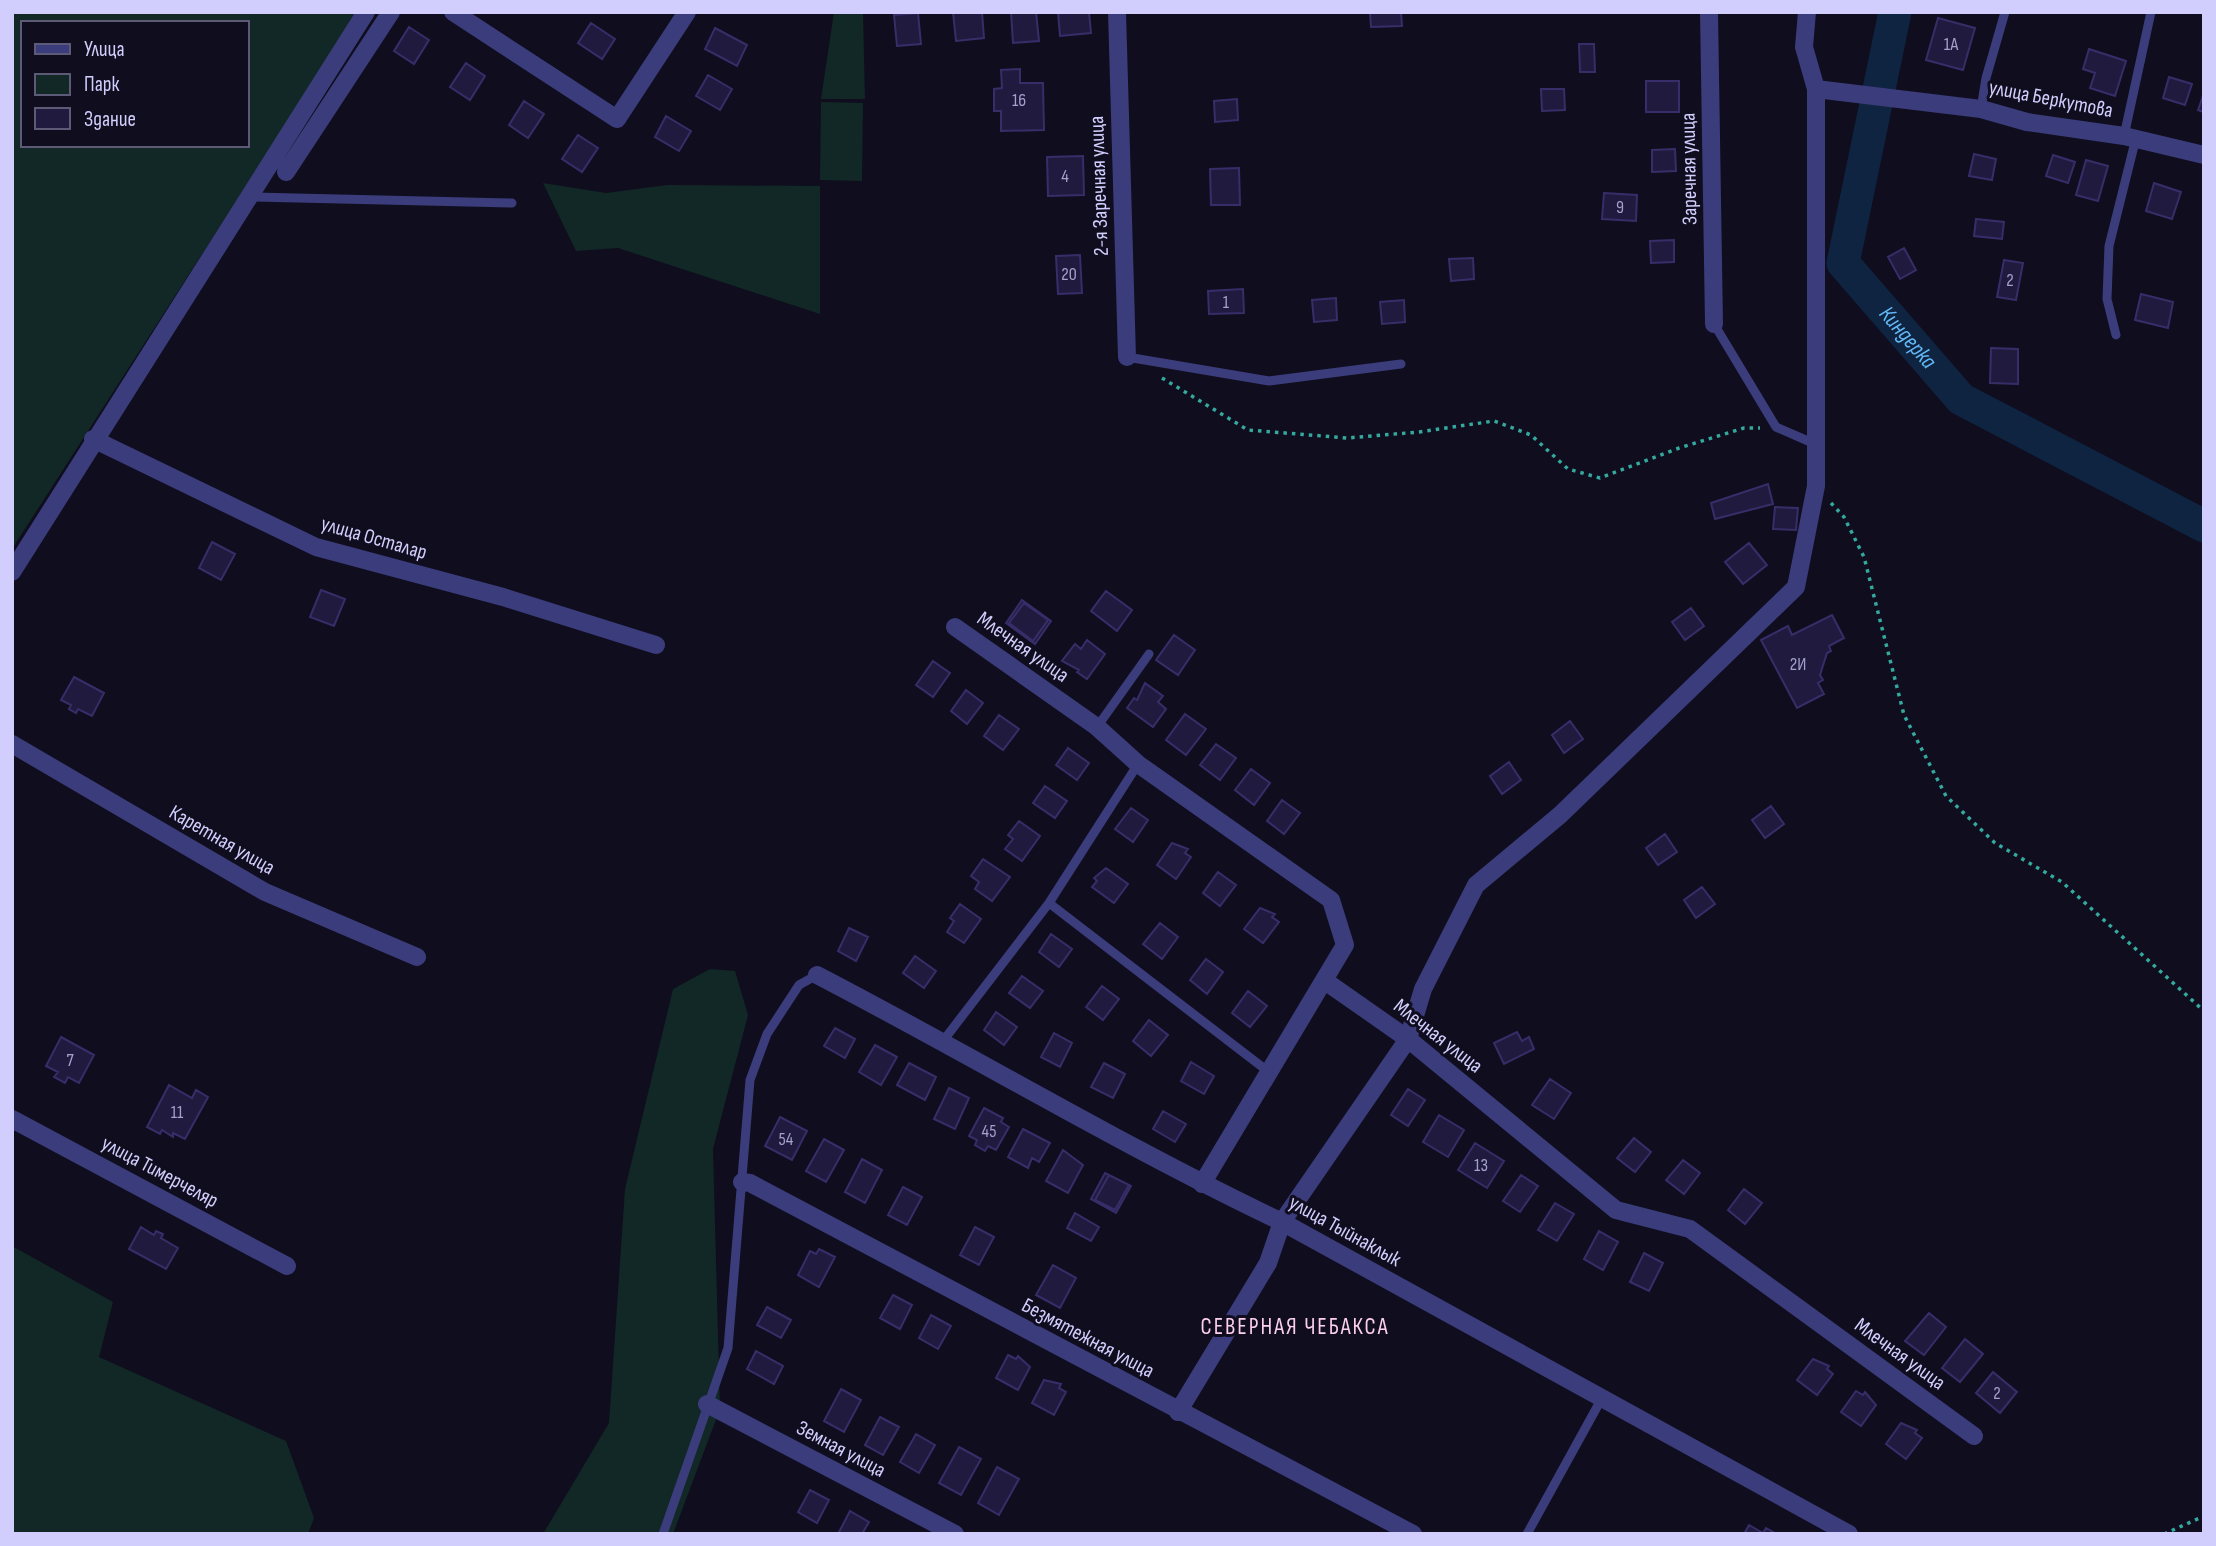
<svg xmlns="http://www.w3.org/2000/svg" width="2216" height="1546" font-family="'Sofia Sans Condensed',sans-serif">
	<rect width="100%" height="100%" fill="#0f0d1e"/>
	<path fill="#112826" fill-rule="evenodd" d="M12,12H358L12,549ZM23,23H247V145H23Z
		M834,12H863L865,99H821Z
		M821,102L863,103L862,181L820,180Z
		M543,183L606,193L667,185L820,186V314L618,248L576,251Z
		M710,969L735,971L748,1015L713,1149L720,1409L673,1534H543L609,1423L625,1189L673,989Z
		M12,1246L113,1302L99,1357L286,1441L314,1518L308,1534H12Z"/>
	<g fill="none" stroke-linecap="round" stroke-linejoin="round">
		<path stroke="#0f2441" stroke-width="33" id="s1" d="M1895,12L1843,263L1961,399L2204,526"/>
	</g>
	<path fill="#201b3e" stroke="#372e69" stroke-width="2" d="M953,12H982L984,38L956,41Z
		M1011,12H1036L1039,41L1013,43Z
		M1058,12H1089L1091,33L1060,36Z
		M1370,12H1401L1402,26L1371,27Z
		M918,13L921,44L897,46L894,15Z
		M1938,18L1975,28L1963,70L1926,60Z
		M591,23L615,39L602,59L578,43Z
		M409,27L429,40L414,64L394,51Z
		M715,28L747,45L737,66L705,49Z
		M1579,44H1594L1595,72H1580Z
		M2089,49L2126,61L2115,96L2090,88L2095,73L2083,69Z
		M466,63L485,76L470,100L450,87Z
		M1020,69V83H1043L1044,130L1001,131V111H994V89L1002,88L1001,70Z
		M708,75L732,89L720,110L696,96Z
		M2169,77L2192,84L2185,105L2163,98Z
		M1646,81H1679V112H1646Z
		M1541,89H1564L1565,110L1542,111Z
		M2204,93V112L2198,110Z
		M1237,99L1238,120L1215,122L1214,101Z
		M524,101L544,114L528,138L509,125Z
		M666,116L691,131L679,151L655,137Z
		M578,135L598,148L582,172L562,159Z
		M1675,149L1676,171L1652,172V150Z
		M1974,154L1996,159L1992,180L1969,176Z
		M2053,155L2075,162L2068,183L2046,176Z
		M1083,156L1084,195L1048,196L1047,157Z
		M2086,160L2108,166L2098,201L2076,195Z
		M1239,168L1240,205H1211L1210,169Z
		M2154,183L2181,192L2172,219L2146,211Z
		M1604,193L1637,195L1636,221L1602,219Z
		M1976,219L2004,222L2002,239L1974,236Z
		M1674,240V262L1651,263L1650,241Z
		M1904,248L1916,270L1900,279L1888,257Z
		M1080,255L1082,293L1058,294L1056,256Z
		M1473,258L1474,279L1451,281L1449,259Z
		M2004,260L2023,263L2016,300L1997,297Z
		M1243,289L1244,313L1209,314L1208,291Z
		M2141,294L2173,302L2168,328L2135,320Z
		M1336,298L1337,320L1314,322L1312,300Z
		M1404,300L1405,322L1382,324L1380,302Z
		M1991,348L2018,349V384L1990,383Z
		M1768,484L1773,504L1715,519L1711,503Z
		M1775,507L1798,508L1796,530L1773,529Z
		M212,542L235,554L221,580L199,568Z
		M1749,543L1767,565L1743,584L1725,562Z
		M321,590L345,599L334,626L310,617Z
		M1106,591L1132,610L1117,631L1091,611Z
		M1022,600L1051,621L1035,644L1006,623Z
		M1024,603L1048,620L1033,641L1009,623Z
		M1691,608L1704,626L1685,640L1672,622Z
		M1832,615L1844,638L1829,646L1831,651L1827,653L1820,675L1823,680L1818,683L1824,694L1797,708L1761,640L1788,626L1792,635Z
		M1174,635L1195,650L1178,675L1156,660Z
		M1087,640L1105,654L1087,679L1077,672L1079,670L1062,661L1075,644L1081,649Z
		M933,661L950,673L933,697L916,685Z
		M74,677L104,693L92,716L78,709L76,713L69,709L71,705L61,700Z
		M1145,683L1163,696L1158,702L1166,709L1153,727L1127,708L1134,698L1137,700Z
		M966,690L983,703L967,724L951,711Z
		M1185,714L1206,729L1186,755L1166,740Z
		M999,715L1019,729L1003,750L984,736Z
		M1570,721L1583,739L1564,753L1552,735Z
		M1216,744L1236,758L1220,780L1200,765Z
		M1068,748L1089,763L1077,780L1056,765Z
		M1509,762L1521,780L1502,794L1490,776Z
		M1251,769L1270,783L1254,805L1235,790Z
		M1045,786L1067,801L1055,818L1033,803Z
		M1282,800L1300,813L1284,834L1267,821Z
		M1771,806L1784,824L1765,838L1752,820Z
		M1131,808L1148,820L1133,842L1115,829Z
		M1019,821L1040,836L1022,861L1005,849L1013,839L1008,835Z
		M1665,834L1677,852L1658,865L1646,848Z
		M1172,843L1188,849L1185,853L1191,857L1176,879L1157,865Z
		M983,859L1010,877L992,901L975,889L979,882L971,876Z
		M1106,868L1128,884L1114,903L1092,887L1097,881L1094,878Z
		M1218,872L1236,885L1220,906L1203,893Z
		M1702,887L1715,904L1696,918L1684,900Z
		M960,904L981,919L964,943L947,932L954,921L950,918Z
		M1260,908L1275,914L1272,917L1279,922L1263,943L1244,929Z
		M1160,923L1178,937L1162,959L1143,944Z
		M849,928L868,937L856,961L838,951Z
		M1051,934L1072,949L1059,967L1039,952Z
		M915,956L936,971L924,988L903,973Z
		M1206,959L1223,972L1207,994L1190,980Z
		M1022,976L1043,991L1030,1008L1009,993Z
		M1102,986L1119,999L1103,1020L1086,1007Z
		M1248,991L1267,1006L1250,1027L1232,1013Z
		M996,1012L1017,1027L1004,1045L984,1030Z
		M1149,1020L1168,1035L1151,1056L1133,1041Z
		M835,1028L855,1039L845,1058L824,1046Z
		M1517,1032L1522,1041L1529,1037L1534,1049L1504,1064L1494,1043Z
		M1054,1033L1072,1043L1060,1067L1041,1057Z
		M61,1037L94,1055L79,1083L68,1077L65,1083L54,1077L58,1072L46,1066Z
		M875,1045L897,1057L881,1085L859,1072Z
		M1191,1062L1214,1076L1204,1094L1181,1081Z
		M909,1063L936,1077L925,1100L897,1085Z
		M1104,1063L1125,1074L1113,1098L1091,1087Z
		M1550,1079L1571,1093L1554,1119L1532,1105Z
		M169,1085L192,1098L196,1090L208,1097L185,1139L173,1133V1137L162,1130L160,1134L147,1127Z
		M949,1088L969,1098L955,1129L934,1119Z
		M1408,1089L1425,1100L1408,1126L1391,1115Z
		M984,1108L1003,1118L1001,1122L1009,1127L996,1150L988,1146L985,1151L975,1145L977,1140L969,1136Z
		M1163,1111L1186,1124L1175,1142L1153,1129Z
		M1439,1115L1464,1130L1448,1157L1423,1142Z
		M780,1117L807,1131L792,1160L765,1146Z
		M1023,1129L1050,1143L1039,1162L1032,1158L1028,1168L1008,1157Z
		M1634,1138L1651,1152L1635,1172L1617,1158Z
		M824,1139L844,1150L826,1182L806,1171Z
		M1475,1143L1504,1161L1487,1188L1458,1170Z
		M1063,1150L1083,1165L1068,1193L1046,1181Z
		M862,1159L882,1170L865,1203L845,1192Z
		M1683,1160L1700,1173L1684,1194L1666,1180Z
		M1105,1173L1131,1186L1116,1213L1091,1199Z
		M1109,1175L1129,1185L1115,1210L1095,1200Z
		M1521,1175L1538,1186L1520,1212L1503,1201Z
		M903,1187L922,1197L907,1225L888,1215Z
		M1744,1189L1762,1203L1745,1224L1728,1210Z
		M1555,1203L1574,1214L1557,1241L1538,1230Z
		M1075,1213L1099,1227L1091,1241L1067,1228Z
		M141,1227L154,1235L156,1231L163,1234L161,1238L178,1248L166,1269L129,1249Z
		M975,1227L994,1237L979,1265L960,1255Z
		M1599,1231L1618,1242L1603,1270L1584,1259Z
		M819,1249L835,1257L819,1287L798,1275L810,1251L816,1254Z
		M1644,1253L1663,1263L1649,1291L1630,1282Z
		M1053,1265L1076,1278L1060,1308L1036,1295Z
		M893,1295L912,1305L900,1329L880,1318Z
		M767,1307L791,1320L781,1338L757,1325Z
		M1929,1313L1946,1327L1924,1355L1905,1341Z
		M931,1315L951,1326L938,1349L919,1338Z
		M1965,1339L1983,1354L1960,1382L1942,1368Z
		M756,1351L783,1366L774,1384L747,1369Z
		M1008,1355L1016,1359L1018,1356L1030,1367L1018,1390L996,1378Z
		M1813,1359L1829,1366L1827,1369L1833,1374L1817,1395L1797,1380Z
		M1993,1372L2017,1392L2000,1413L1976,1393Z
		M1044,1380L1061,1384L1059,1388L1066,1392L1054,1415L1032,1403Z
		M841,1389L861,1400L844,1432L824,1421Z
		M1856,1391L1863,1395L1865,1392L1876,1405L1861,1426L1841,1412Z
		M880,1417L899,1427L883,1455L865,1445Z
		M1901,1423L1917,1430L1915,1433L1922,1438L1906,1459L1886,1444Z
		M916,1434L935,1445L919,1473L900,1462Z
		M959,1447L981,1459L961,1495L939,1483Z
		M997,1467L1019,1479L999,1515L978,1503Z
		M810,1490L829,1500L817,1523L798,1512Z
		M850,1511L869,1522L862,1534H838Z
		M1749,1525L1763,1533L1766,1528L1775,1533L1744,1534Z"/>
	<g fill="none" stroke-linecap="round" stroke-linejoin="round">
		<path stroke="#34a99d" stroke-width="3.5" stroke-dasharray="3.5 5" stroke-linecap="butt" d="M1162,378L1248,430L1347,438L1419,432L1494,421L1531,435L1568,469L1600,478L1679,448L1744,428H1760
			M1831,503L1844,517L1864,557L1904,715L1946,796L1995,843L2062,882L2204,1011
			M2164,1534L2204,1516"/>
		<path stroke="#3b3c7b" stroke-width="9" d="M1981,109L1986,78L2005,12
			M2124,136L2151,12
			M252,197L512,203
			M1714,324L1776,427L1815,444
			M2116,335L2107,299L2109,246L2136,138
			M1127,357L1269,381L1401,364
			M1097,727L1149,654
			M1049,903L1270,1073
			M943,1041L1049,903L1138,764
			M663,1534L728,1348L750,1080L767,1034L799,985L817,975
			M1527,1534L1602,1398"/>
		<path stroke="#3b3c7b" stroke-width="18" d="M453,12L617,119L687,12
			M1117,12L1127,357
			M1709,12L1714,324
			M1816,89L1981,109L2027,122L2124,136L2204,155
			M286,172L391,12
			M93,439L316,547L503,597L656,645
			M12,572L366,12
			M955,627L1097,727L1138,764L1331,900L1345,945L1202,1184
			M12,744L265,892L417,957
			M817,975C973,1056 1124,1147 1282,1222L1849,1534
			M1325,981L1408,1039L1616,1210L1690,1229L1974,1436
			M12,1119L287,1266
			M742,1182L750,1183L1413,1534
			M707,1404L955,1534
			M1178,1412L1268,1263L1282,1222L1408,1039L1423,989L1476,885L1560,815L1796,587L1816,486V89L1804,47L1807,12"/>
	</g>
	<g text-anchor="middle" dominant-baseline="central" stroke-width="6" stroke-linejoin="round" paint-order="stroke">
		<g font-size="18" fill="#a5a0cc">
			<text x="1951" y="44">1А</text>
			<text x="1019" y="100">16</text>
			<text x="1065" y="176">4</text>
			<text x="1620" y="207">9</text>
			<text x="1069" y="274">20</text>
			<text x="2010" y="280">2</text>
			<text x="1226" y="302">1</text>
			<text x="1798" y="664">2И</text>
			<text x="70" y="1060">7</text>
			<text x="177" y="1112">11</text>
			<text x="989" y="1131">45</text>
			<text x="786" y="1139">54</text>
			<text x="1481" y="1165">13</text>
			<text x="1997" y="1393">2</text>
		</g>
		<g font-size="21" fill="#d1cdfc" stroke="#0f0d1e">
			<text transform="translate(2051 99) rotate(11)">улица Беркутова</text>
			<text transform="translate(1689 169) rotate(-91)">Заречная улица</text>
			<text transform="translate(1099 186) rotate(-92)">2-я Заречная улица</text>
			<text transform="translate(374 538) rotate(16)">улица Осталар</text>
			<text transform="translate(1023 647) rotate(35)">Млечная улица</text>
			<text transform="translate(222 840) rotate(30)">Каретная улица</text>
			<text transform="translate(1438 1036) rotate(38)">Млечная улица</text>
			<text transform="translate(160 1172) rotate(28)">улица Тимерчеляр</text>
			<text transform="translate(1345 1231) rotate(29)">улица Тыйнаклык</text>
			<text transform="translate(1088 1338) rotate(28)">Безмятежная улица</text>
			<text transform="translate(1900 1354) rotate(36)">Млечная улица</text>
			<text transform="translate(841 1449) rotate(28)">Земная улица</text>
		</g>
		<g font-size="23" font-style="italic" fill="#62b8f6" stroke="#0f0d1e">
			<text stroke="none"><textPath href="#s1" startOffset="355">Киндерка</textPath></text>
		</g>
		<g font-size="23" letter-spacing="2" fill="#fccfee" stroke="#0f0d1e">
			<text x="1295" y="1327">СЕВЕРНАЯ ЧЕБАКСА</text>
		</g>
	</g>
	<rect width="2216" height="1546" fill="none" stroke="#d1cdfc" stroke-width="28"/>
	<rect x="21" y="21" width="228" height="126" fill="#0f0d1e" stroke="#5d5a77" stroke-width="2"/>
	<rect x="35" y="44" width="35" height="10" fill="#3b3c7b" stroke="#5d5a77" stroke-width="2"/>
	<text x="84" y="56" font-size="21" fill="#d1cdfc">Улица</text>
	<rect x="35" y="74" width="35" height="21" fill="#112826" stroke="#5d5a77" stroke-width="2"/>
	<text x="84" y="91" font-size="21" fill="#d1cdfc">Парк</text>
	<rect x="35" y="108" width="35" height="21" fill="#201b3e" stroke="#5d5a77" stroke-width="2"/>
	<text x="84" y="126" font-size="21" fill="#d1cdfc">Здание</text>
</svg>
